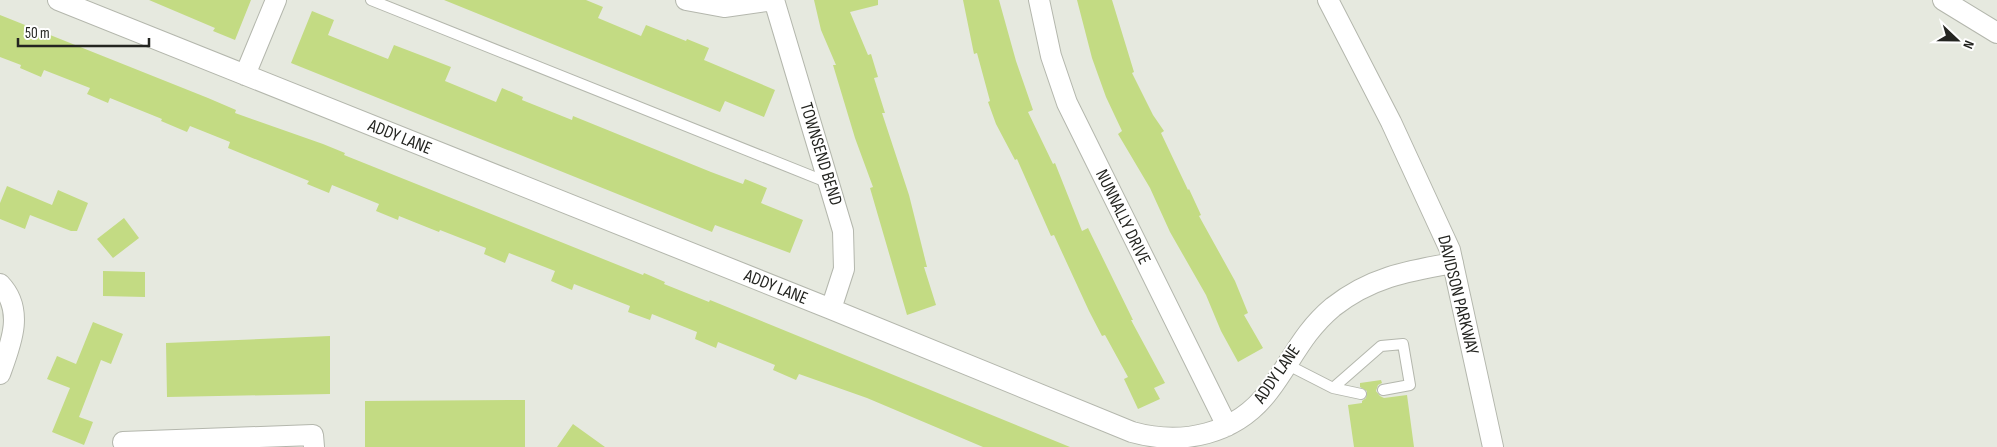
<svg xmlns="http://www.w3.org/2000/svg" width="1997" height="447" font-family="'Sofia Sans Condensed',sans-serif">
	<rect width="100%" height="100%" fill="#e6e9df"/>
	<path fill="#c3db83" d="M149,0H251L235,40L213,31L215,28Z
		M444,0H586L603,7L598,18L641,36L646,25L686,41L687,39L709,48L704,60L775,90L764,117L725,101L720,112Z
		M814,0H878V5L850,12L868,55L871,54L878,77L874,78L885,113H882L909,195L927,267H924L936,305L907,315L870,188L873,187L855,138L833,65H836L821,30Z
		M963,0H999L1016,61L1033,110L1028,112L1053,164L1055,163L1082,231L1088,228L1133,320H1131L1165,383L1154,388L1160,399L1138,409L1124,379L1128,377L1105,335L1102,336L1089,311L1054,235L1051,236L1017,159L1015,160L996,124L988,102L990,101L977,53L974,54Z
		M1077,0H1112L1134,72L1132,73L1153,115L1164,131L1161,133L1188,190L1189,189L1201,215L1199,216L1235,281L1248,313L1244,315L1263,348L1238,362L1221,331L1206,295L1170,232L1150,188L1118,134L1122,131L1106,97L1092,58Z
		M312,11L334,20L328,35L388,59L394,45L428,58L451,67L445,81L496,102L502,88L523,97L522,100L572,120L573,116L711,172L743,184L745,179L767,188L761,203L803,220L790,253L715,225L712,232L291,63Z
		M0,15L208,98L236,110L235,113L323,144L345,153L344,155L643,275L644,273L665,282L664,284L709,302L710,300L1070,447H983L867,398L799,374L796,380L773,370L775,365L718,342L716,348L695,339L697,332L652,314L650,320L628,312L630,306L574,284L572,290L551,281L555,271L509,253L505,263L484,254L486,248L440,230L439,232L399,216L398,220L376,211L379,204L332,185L329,193L307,184L309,181L228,148L230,142L190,126L187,132L161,121L162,119L110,98L108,103L87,94L90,88L44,70L41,77L20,68L21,65L0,57Z
		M7,186L52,205L58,190L88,203L77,231H71L30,215L25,229L0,219V203Z
		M124,218L139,238L113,258L97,239Z
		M103,271L145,272V297L103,296Z
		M93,322L123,334L111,364L101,360L79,417L93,422L84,445L52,432L70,388L47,379L57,356L76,364Z
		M330,336V394L167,397L166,343Z
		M1381,380L1382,383L1378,385L1376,391L1380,396L1384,398L1407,395L1414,447H1354L1348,405L1362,403V401L1366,398L1367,391L1360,387V383Z
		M525,400V447H365V401Z
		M573,424L605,447H557Z"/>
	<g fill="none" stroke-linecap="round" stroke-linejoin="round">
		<defs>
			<path id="service" d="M371,0L829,183
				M1286,364L1333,388L1381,346L1403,344L1410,385L1383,390
				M1333,388L1361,394"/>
			<path id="minor" d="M58,0L831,309L1132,432C1182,446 1236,435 1269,391C1292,361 1302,333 1333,307C1371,277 1408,271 1453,263
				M686,0L724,7L773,0
				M774,0L843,231L844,269L831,309
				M1039,0L1051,56L1067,103L1227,426
				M1328,0L1391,122L1450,250L1493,447
				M1943,0L1997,33
				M245,75L276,0
				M0,284C25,310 11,344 0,374
				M123,442L313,435L314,447"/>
		</defs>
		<use href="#service" stroke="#b4b7ad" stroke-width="12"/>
		<use href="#minor" stroke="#b4b7ad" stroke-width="22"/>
		<use href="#service" stroke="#fff" stroke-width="10"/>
		<use href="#minor" stroke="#fff" stroke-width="20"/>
	</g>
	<g text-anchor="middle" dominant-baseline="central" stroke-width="4" stroke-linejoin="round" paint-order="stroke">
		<g font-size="18" fill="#242521" stroke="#fff">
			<text transform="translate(400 137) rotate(22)">ADDY LANE</text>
			<text transform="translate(821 154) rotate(73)">TOWNSEND BEND</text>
			<text transform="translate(1123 217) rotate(64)">NUNNALLY DRIVE</text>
			<text transform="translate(776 287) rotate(22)">ADDY LANE</text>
			<text transform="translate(1458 295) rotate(76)">DAVIDSON PARKWAY</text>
			<text transform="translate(1277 374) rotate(-55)">ADDY LANE</text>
		</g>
	</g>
	<g transform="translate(1957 40) rotate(112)" stroke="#ffffff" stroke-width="4" paint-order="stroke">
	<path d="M0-4L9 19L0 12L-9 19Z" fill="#242521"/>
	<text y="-8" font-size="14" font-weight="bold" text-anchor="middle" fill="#242521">N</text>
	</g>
	<path d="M18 38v8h131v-8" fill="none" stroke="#242521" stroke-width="2.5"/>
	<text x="25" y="38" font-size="15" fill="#242521" stroke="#ffffff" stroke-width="4" paint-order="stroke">50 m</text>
</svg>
